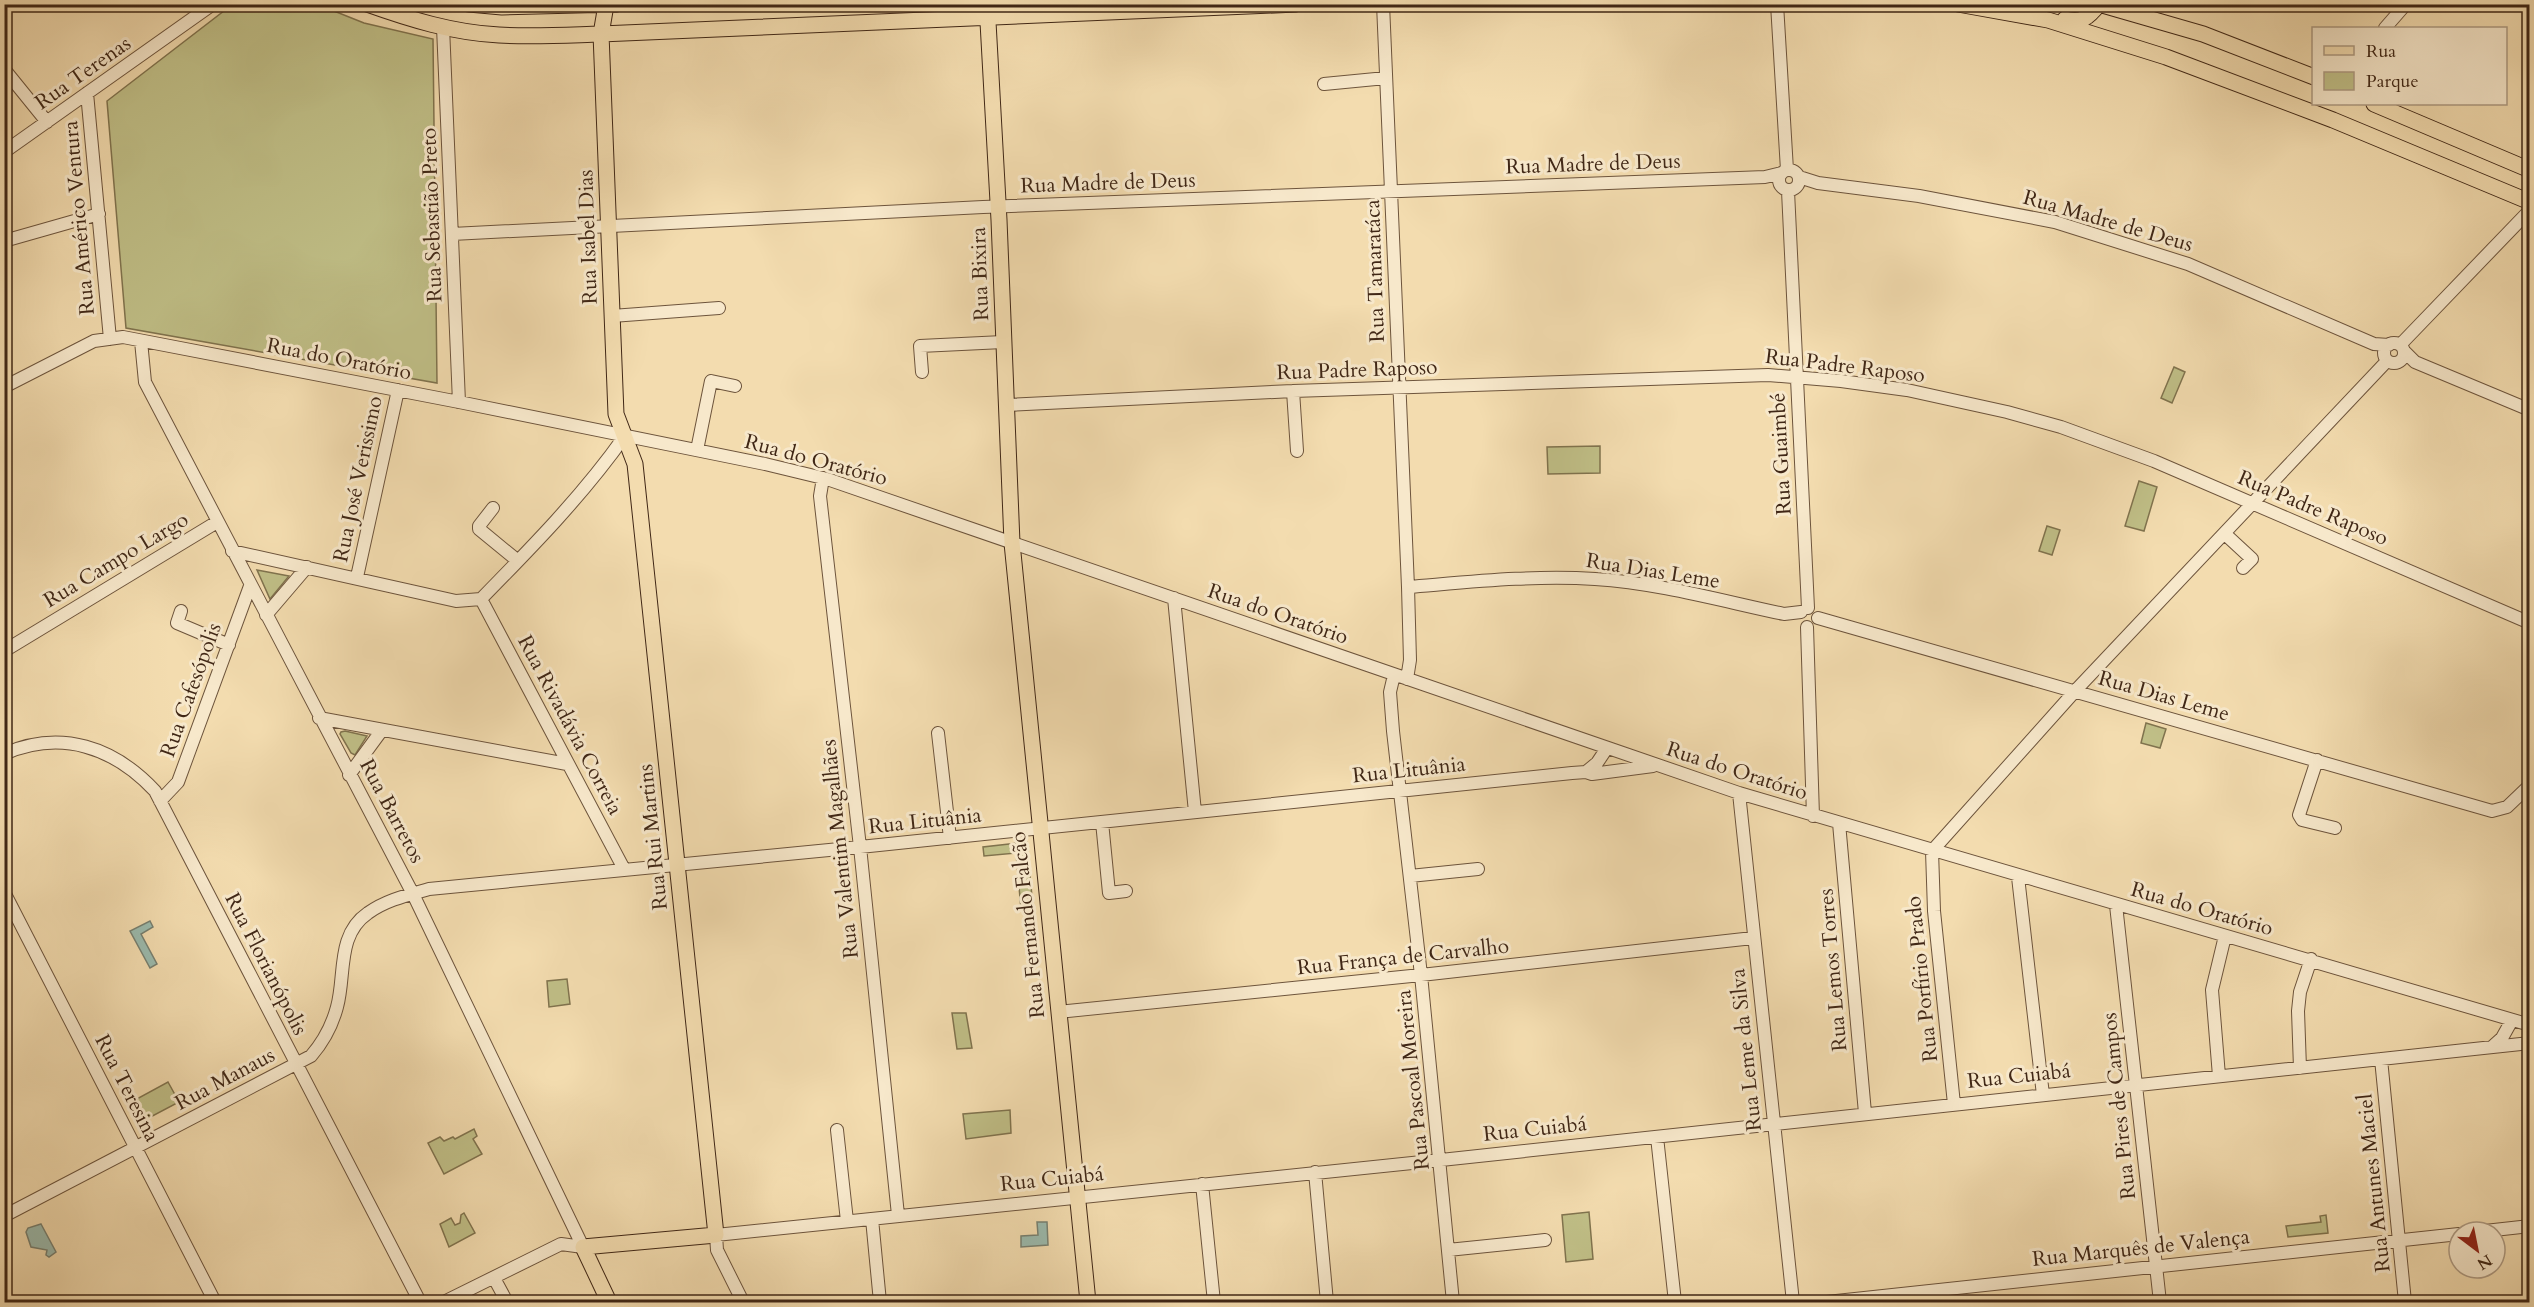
<svg xmlns="http://www.w3.org/2000/svg" width="2534" height="1307" font-family="Cardo,serif">
	<rect width="100%" height="100%" fill="#f3dcaf"/>
	<filter id="stains"><feTurbulence type="fractalNoise" baseFrequency=".00333" numOctaves="4"/><feColorMatrix values="0 0 0 0 .2 0 0 0 0 .09 0 0 0 0 .02 0 0 0 .5 -.17"/></filter>
	<radialGradient id="worn" r=".72"><stop offset=".6" stop-color="#630" stop-opacity="0"/><stop offset="1" stop-color="#630" stop-opacity=".3"/></radialGradient>
	<path fill="#c0bf87" stroke="#80734e" stroke-width="1.5" d="M233,4L319,5L364,23L433,39L437,383L126,328L107,101Z
		M2174,367L2185,372L2172,403L2161,398Z
		M1600,446V473L1548,474L1547,447Z
		M2139,481L2157,487L2144,531L2125,526Z
		M2047,526L2060,530L2052,555L2039,551Z
		M257,570L289,576L270,599Z
		M2146,723L2166,729L2160,748L2141,743Z
		M345,731L367,736L355,755L351,753L340,734L341,732Z
		M1027,842L1033,908L1021,909L1016,853L984,856L983,847Z
		M567,979L570,1004L549,1007L547,981Z
		M952,1013H966L972,1048L957,1049Z
		M168,1082L179,1102L143,1121L133,1101Z
		M1010,1110L1011,1133L966,1139L963,1114Z
		M474,1129L477,1136L473,1139L482,1154L444,1174L428,1143L440,1137L444,1141L453,1137L455,1139Z
		M1589,1212L1593,1259L1566,1262L1562,1215Z
		M464,1213L475,1233L449,1247L440,1224L451,1218L455,1225L460,1223L461,1215Z
		M2326,1215L2328,1233L2288,1237L2286,1226L2321,1222L2320,1216Z"/>
	<path fill="#9bbbae" stroke="#778071" stroke-width="1.5" d="M150,921L153,927L141,934L157,964L150,968L130,931Z
		M1037,1222H1047L1048,1245L1021,1247V1236L1038,1235Z
		M41,1224L56,1252L49,1257L46,1255L47,1250L31,1247L26,1232L28,1228Z"/>
	<g fill="none" stroke-linecap="round" stroke-linejoin="round">
		<defs>
			<path id="minor" d="M1383,4L1408,587L1410,660L1407,679
				M1777,4L1787,170
				M443,27L459,402
				M2385,28L2406,4
				M4,69L47,122
				M1324,84L1386,78
				M87,93L110,339
				M4,152L213,4
				M1779 180a10 10 0 1 1 20 0a10 10 0 1 1-20 0Z
				M1799,177L1818,183L1919,196L2055,222L2188,264L2374,344L2389,345
				M1788,191L1808,608
				M452,234L983,207L1765,177L1782,173
				M4,241L99,214
				M612,316L719,308
				M141,341L145,382L413,894L583,1247
				M2384 353a10 10 0 1 1 20 0a10 10 0 1 1-20 0Z
				M2400,345L2530,210
				M2404,351L2415,362L2530,410
				M922,372L920,346L1003,342
				M4,387L94,341L123,337L459,402L765,464L827,479L1739,793L2530,1025
				M1293,391L1297,451
				M1006,405L1293,391L1768,375L1841,381L1907,390L2007,412L2061,427L2154,461L2530,623
				M697,450L711,381L735,386
				M823,478L820,496L860,847L898,1215
				M493,508L479,526V529L518,561
				M2225,534L2252,559L2243,568
				M232,551L456,601L481,599C531,548 583,495 624,437
				M357,577L398,390
				M1408,587C1470,582 1533,575 1595,579C1659,583 1722,601 1784,614L1801,612
				M1174,598L1195,812
				M481,599L624,869
				M181,611L177,623L229,645
				M266,615L307,567
				M1818,618L2492,811L2507,807L2530,785
				M1807,627L1813,816
				M4,651L217,522
				M1394,675L1390,692L1393,731L1421,975L1453,1302
				M319,718L567,764
				M938,733L950,838
				M4,754C61,729 114,747 155,791L420,1302
				M2317,760L2299,815L2302,820L2335,828
				M1586,772L1597,763L1607,748
				M349,775L382,730
				M1739,793L1793,1302
				M160,801L178,782L250,586
				M1102,822L1109,893L1126,891
				M1839,823L1865,1113
				M1410,876L1478,869
				M2018,877L2043,1095
				M4,892L215,1302
				M2116,905L2160,1302
				M1058,1012L1421,975L1753,938
				M2492,1047L2502,1038L2512,1020
				M2381,1059L2405,1302
				M2300,1068L2298,1011L2300,992L2311,959
				M2219,1076L2212,990L2225,936
				M1954,1104L1934,911L1932,851L2076,690L2387,361
				M837,1130L847,1221
				M1657,1137L1675,1302
				M1315,1172L1327,1302
				M1202,1184L1214,1302
				M4,1216L311,1056C324,1041 332,1026 337,1007C346,975 336,935 368,913C386,900 408,895 429,889L860,847L1572,773L1586,772L1592,774L1653,766
				M872,1219L880,1302
				M2476,1232L2530,1226
				M1448,1250L1545,1240
				M494,1278L507,1302
				M444,1302L561,1244L583,1247
				M743,1302L717,1250L716,1235L1441,1160L2530,1043
				M1827,1302L2459,1234"/>
			<path id="major" d="M367,4C409,19 454,33 499,35C533,37 567,35 601,34L1296,4
				M469,4L502,7L617,4
				M987,4L999,220L1012,543L1088,1302
				M1958,4L2048,20L2166,57L2333,120L2530,202
				M2099,4L2203,34L2314,77
				M606,5L601,34L616,414L635,464L716,1235L583,1247L609,1302
				M2065,19C2082,23 2088,18 2099,4
				M2374,104L2530,170"/>
		</defs>
		<use href="#minor" stroke="#6d543c" stroke-width="14"/>
		<use href="#major" stroke="#402716" stroke-width="17"/>
		<use href="#minor" stroke="#f7e8cb" stroke-width="12"/>
		<use href="#major" stroke="#f3dcaf" stroke-width="15"/>
	</g>
	<g text-anchor="middle" dominant-baseline="central" stroke-width="6" stroke-linejoin="round" paint-order="stroke">
		<g font-size="21" fill="#402716" stroke="#f7e8cb">
			<text transform="translate(83 73) rotate(-35)">Rua Terenas</text>
			<text transform="translate(1593 164) rotate(-2)">Rua Madre de Deus</text>
			<text transform="translate(1108 183) rotate(-2)">Rua Madre de Deus</text>
			<text transform="translate(432 215) rotate(-92)">Rua Sebastião Preto</text>
			<text transform="translate(79 218) rotate(-95)">Rua Américo Ventura</text>
			<text transform="translate(2108 221) rotate(16)">Rua Madre de Deus</text>
			<text transform="translate(588 237) rotate(-92)">Rua Isabel Dias</text>
			<text transform="translate(1375 271) rotate(-92)">Rua Tamaratáca</text>
			<text transform="translate(980 274) rotate(-92)">Rua Bixira</text>
			<text transform="translate(339 359) rotate(11)">Rua do Oratório</text>
			<text transform="translate(1845 366) rotate(7)">Rua Padre Raposo</text>
			<text transform="translate(1357 370) rotate(-2)">Rua Padre Raposo</text>
			<text transform="translate(1781 454) rotate(-93)">Rua Guaimbé</text>
			<text transform="translate(816 460) rotate(15)">Rua do Oratório</text>
			<text transform="translate(358 479) rotate(-78)">Rua José Verissimo</text>
			<text transform="translate(2313 508) rotate(23)">Rua Padre Raposo</text>
			<text transform="translate(116 560) rotate(-31)">Rua Campo Largo</text>
			<text transform="translate(1653 571) rotate(9)">Rua Dias Leme</text>
			<text transform="translate(1278 614) rotate(19)">Rua do Oratório</text>
			<text transform="translate(191 690) rotate(-70)">Rua Cafesópolis</text>
			<text transform="translate(2164 696) rotate(16)">Rua Dias Leme</text>
			<text transform="translate(570 725) rotate(62)">Rua Rivadávia Correia</text>
			<text transform="translate(1409 770) rotate(-6)">Rua Lituânia</text>
			<text transform="translate(1737 771) rotate(18)">Rua do Oratório</text>
			<text transform="translate(392 811) rotate(62)">Rua Barretos</text>
			<text transform="translate(925 821) rotate(-6)">Rua Lituânia</text>
			<text transform="translate(653 837) rotate(-96)">Rua Rui Martins</text>
			<text transform="translate(840 849) rotate(-96)">Rua Valentim Magalhães</text>
			<text transform="translate(2202 909) rotate(16)">Rua do Oratório</text>
			<text transform="translate(1028 925) rotate(-96)">Rua Fernando Falcão</text>
			<text transform="translate(1403 957) rotate(-6)">Rua França de Carvalho</text>
			<text transform="translate(266 964) rotate(63)">Rua Florianópolis</text>
			<text transform="translate(1833 970) rotate(-95)">Rua Lemos Torres</text>
			<text transform="translate(1922 979) rotate(-96)">Rua Porfírio Prado</text>
			<text transform="translate(1746 1050) rotate(-96)">Rua Leme da Silva</text>
			<text transform="translate(2019 1076) rotate(-6)">Rua Cuiabá</text>
			<text transform="translate(225 1079) rotate(-28)">Rua Manaus</text>
			<text transform="translate(1413 1080) rotate(-96)">Rua Pascoal Moreira</text>
			<text transform="translate(127 1088) rotate(63)">Rua Teresina</text>
			<text transform="translate(2119 1106) rotate(-96)">Rua Pires de Campos</text>
			<text transform="translate(1535 1129) rotate(-6)">Rua Cuiabá</text>
			<text transform="translate(1052 1179) rotate(-6)">Rua Cuiabá</text>
			<text transform="translate(2374 1183) rotate(-96)">Rua Antunes Maciel</text>
			<text transform="translate(2141 1248) rotate(-6)">Rua Marquês de Valença</text>
		</g>
	</g>
	<rect width="2534" height="1307" fill="none" stroke="#f3dcaf" stroke-width="24"/>
	<rect x="6" y="6" width="2522" height="1295" fill="none" stroke="#402716" stroke-width="3"/>
	<rect x="12" y="12" width="2510" height="1283" fill="none" stroke="#402716" stroke-width="1.5"/>
	<rect x="2312" y="27" width="195" height="78" fill="#f7e8cb" stroke="#ae9b83" stroke-width="1.5"/>
	<rect x="2324" y="46" width="30" height="9" fill="#f3dcaf" stroke="#ae9b83" stroke-width="1.5"/>
	<text x="2366" y="57" font-size="18" fill="#402716">Rua</text>
	<rect x="2324" y="72" width="30" height="18" fill="#c0bf87" stroke="#ae9b83" stroke-width="1.5"/>
	<text x="2366" y="87" font-size="18" fill="#402716">Parque</text>
	<g transform="translate(2477 1250) rotate(148)"><circle r="28" fill="#f7e8cb" stroke="#ae9b83" stroke-width="1.5"/>
	<path d="M0-4.5L10 22L0 15L-10 22Z" fill="#8f2418"/>
	<text y="-9" font-size="16" font-weight="bold" text-anchor="middle" fill="#402716">N</text>
	</g>
	<rect width="100%" height="100%" filter="url(#stains)"/>
	<rect width="100%" height="100%" fill="url(#worn)"/>
</svg>
